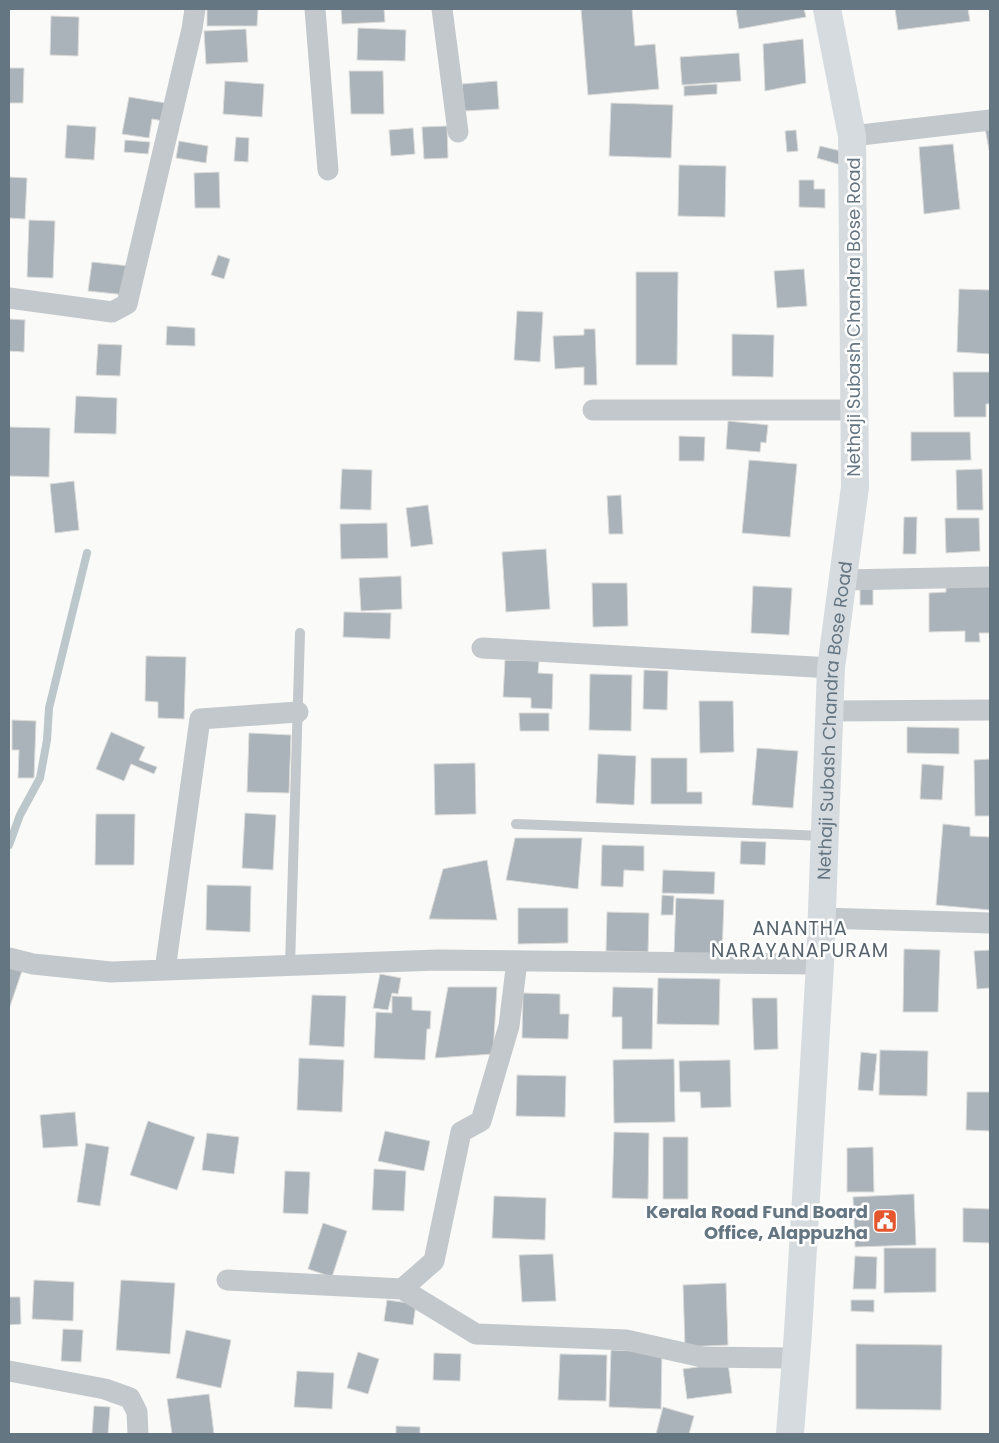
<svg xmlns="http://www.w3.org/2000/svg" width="999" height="1443" font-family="Poppins,sans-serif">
	<rect width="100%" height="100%" fill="#fafaf8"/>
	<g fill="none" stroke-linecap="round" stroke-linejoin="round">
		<path stroke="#bbc7cb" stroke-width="8" d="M9,845L20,815L40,778L47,740L49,708L87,553"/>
	</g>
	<path fill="#aab3b9" stroke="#dcdcda" d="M207,9H258L257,26H207Z
		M341,9H384L385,22L342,24Z
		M581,9H632L635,46L655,44L659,89L588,95Z
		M736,9H804L806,17L739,29Z
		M895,9H968L970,21L898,30Z
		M51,16L79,17L78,56L50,55Z
		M358,28L406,30L405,61L357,60Z
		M246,29L248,62L206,64L204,31Z
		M803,39L806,83L765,91L763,44Z
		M739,53L741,81L682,85L680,57Z
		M9,68H24L23,103H9Z
		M349,71H383L384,114H351Z
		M225,81L264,84L262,117L223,114Z
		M497,81L499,109L464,111L462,84Z
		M717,84V94L684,96V86Z
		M129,97L166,103L163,121L152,119L149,138L122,134Z
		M611,103L673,105L671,158L609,156Z
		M67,125L96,127L94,160L65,158Z
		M447,126L448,158L424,159L422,127Z
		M990,127V150H989L985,128Z
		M413,128L415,154L391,156L389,130Z
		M796,130L798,151L787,152L785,131Z
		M236,137L249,138L248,162L234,161Z
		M125,140L150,142L148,154L124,152Z
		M179,141L208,146L206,163L176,158Z
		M953,144L960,209L924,214L919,147Z
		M820,146L845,152L841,165L817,158Z
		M679,165L726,166L725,217L678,216Z
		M219,172L220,208H195L194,173Z
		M9,177L27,178L25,219L9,218Z
		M799,180H814V189H825V208L799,207Z
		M29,220L55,221L53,278L27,277Z
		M218,255L230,259L224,279L211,275Z
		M92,262L129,266L126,295L88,291Z
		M804,269L807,306L777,308L774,271Z
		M636,272H678L677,365H636Z
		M959,289L990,290V354L957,352Z
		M517,311L543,312L540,362L514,360Z
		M9,319L25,320L24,352L9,351Z
		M167,326L195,328V346L166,345Z
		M584,329H595L597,385H584V367L555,369L553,336L584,335Z
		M732,334L774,335L773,377L732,376Z
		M98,344L122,345L120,376L96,375Z
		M953,372H990V404H986V417H954Z
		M76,396L117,398L116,434L74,433Z
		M728,421L768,425L766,443L761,442L760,452L726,449Z
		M9,427L50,428L49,477L9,476Z
		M911,432H970L971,460L911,461Z
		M679,436L705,437L704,461H679Z
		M749,460L797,464L790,537L742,533Z
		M342,469L372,470L371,510L340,509Z
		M982,469L983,510H957L956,470Z
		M74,481L79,530L55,533L50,484Z
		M621,495L623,534H609L607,496Z
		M428,505L433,544L411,547L406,508Z
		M904,517H917L916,554H903Z
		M945,518H979L980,551L946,553Z
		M387,523L388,558L341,559L340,524Z
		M546,549L550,609L506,612L502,552Z
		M401,576L402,609L361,611L359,578Z
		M990,578V633H979L980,642H965V631L929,632V593L946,592V579Z
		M592,583H627L628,626L593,627Z
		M753,586L792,588L789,635L751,633Z
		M860,586H873V605H860Z
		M344,612L391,613L390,639L343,637Z
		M146,656L186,657L184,719L158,718V702L145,701Z
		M505,660L539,661L538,673L553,674L552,709L531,708V698L503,697Z
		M644,670L668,671L667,710L643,709Z
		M590,674L632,675L631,731L589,730Z
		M699,701H733L734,752L700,753Z
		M519,713H549V731H520Z
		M12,720L36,721L34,778H18L19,750H12Z
		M907,727L959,728V754L907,753Z
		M111,732L145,747L139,760L157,767L154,774L131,764L124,781L96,769Z
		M249,733L291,735L289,793L247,792Z
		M757,748L798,751L793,808L752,805Z
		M598,754L636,756L634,805L596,803Z
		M651,758H687V792H702V804H651Z
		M990,759V816H975L974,760Z
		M475,763L476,814L435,815L434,764Z
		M922,764L944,766L942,800L920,799Z
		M245,813L276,815L273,870L242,868Z
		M96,814H135L134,865H95Z
		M943,824L970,827V836L990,837V910L936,905Z
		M515,838H582L578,889L506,880Z
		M741,841L766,842L765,865L740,864Z
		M602,845L644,846V871L624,870L623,887L601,886Z
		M487,860L497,920L429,919L443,869Z
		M663,870L715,872L714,894L662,893Z
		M207,885L251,886L250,932L206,930Z
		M662,895L674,896L673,915H661Z
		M676,898L724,900L722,955L674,954Z
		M518,908H568V943L518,944Z
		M607,912L649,913L648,952L606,951Z
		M904,949L940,950L938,1012H903Z
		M990,950V988L977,989L974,951Z
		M9,963L23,968L9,1009Z
		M380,974L401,978L398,994L392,993L388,1010L373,1008Z
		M658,978L720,979L719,1025L657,1024Z
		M448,987H497L493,1054L435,1058Z
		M613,987L653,988L652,1049H622V1017H612Z
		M523,993L560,994V1014H569L568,1039L522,1038Z
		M312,995L346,996L344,1047L309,1045Z
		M392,996L412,997V1010L431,1011L430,1029H427L425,1060L374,1058L376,1012L392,1013Z
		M752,998H777L778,1049L754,1050Z
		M880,1050L928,1051L927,1096L879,1095Z
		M861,1052L877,1054L873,1091L858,1090Z
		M299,1058L344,1060L342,1112L297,1110Z
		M674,1059L675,1122L614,1123L613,1060Z
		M730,1060L731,1107L701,1108L700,1092H680L679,1061Z
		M517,1075L566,1076L565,1117L516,1116Z
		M967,1092H990V1131L966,1130Z
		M75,1112L78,1146L43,1148L40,1115Z
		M148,1121L195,1137L177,1190L130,1175Z
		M385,1131L430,1141L424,1171L378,1161Z
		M614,1132L649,1133L648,1199L612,1198Z
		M207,1133L239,1137L234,1174L202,1170Z
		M663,1137H688V1199H663Z
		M86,1143L109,1147L100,1206L77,1202Z
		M873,1147L874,1192H847V1148Z
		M374,1169L406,1171L404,1211L372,1210Z
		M285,1171L310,1172L308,1214L283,1213Z
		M914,1194L916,1245L855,1247L853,1197Z
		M494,1196L546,1198L545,1240L492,1238Z
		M963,1208L990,1209V1243L963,1242Z
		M323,1223L347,1231L332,1277L308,1269Z
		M884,1248H936V1292L884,1293Z
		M553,1254L556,1301L522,1302L519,1255Z
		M855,1256L877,1257L876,1289H853Z
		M34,1280L74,1282L73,1321L32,1319Z
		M121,1280L175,1283L170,1354L116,1350Z
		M726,1283L728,1345L685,1347L683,1285Z
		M9,1297H20L21,1324L9,1325Z
		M387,1300L416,1304L413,1325L384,1321Z
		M851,1300H874V1312L851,1311Z
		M63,1329L83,1330L81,1362L61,1361Z
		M186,1330L231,1340L221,1388L176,1378Z
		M856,1344L942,1345L941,1410L856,1409Z
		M611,1350L662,1352L661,1409L609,1407Z
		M358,1352L379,1359L368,1394L347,1388Z
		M434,1353L461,1354L460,1381L433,1380Z
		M560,1354L607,1355L606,1401L558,1400Z
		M728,1363L732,1393L687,1399L683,1369Z
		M297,1371L334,1373L332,1409L294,1407Z
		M209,1394L214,1434H172L167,1399Z
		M94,1406L110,1407L108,1434H92Z
		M663,1407L694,1416L689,1434H656Z
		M396,1426L420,1427V1434H396Z"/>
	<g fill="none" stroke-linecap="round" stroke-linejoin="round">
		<path stroke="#c3c8cc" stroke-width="10" d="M516,824L824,836
			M290,966L300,633"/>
		<path stroke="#c3c8cc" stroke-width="21" d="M315,9L328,170
			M442,9L458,132
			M852,136L990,120
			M9,298L112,312L127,304L192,29L195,9
			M593,410H853
			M843,580L990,577
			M482,648L831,668
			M830,711L990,710
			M822,918L990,923
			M9,958L33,964L111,972L437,960L820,964
			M165,970L200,719L298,712
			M227,1280L402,1289L476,1334L626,1340L702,1357L796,1358
			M402,1289L434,1261L461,1132L481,1121L509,1026L517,961
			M9,1371L105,1389L130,1398L137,1412L138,1434"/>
		<path stroke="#d6dbdf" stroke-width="28" id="s1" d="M790,1434L798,1332L820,964L831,668L855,487L852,136L827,9"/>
	</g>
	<defs>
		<symbol id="civic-square" viewBox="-11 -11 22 22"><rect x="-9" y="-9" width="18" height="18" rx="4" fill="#e4572e" stroke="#fff"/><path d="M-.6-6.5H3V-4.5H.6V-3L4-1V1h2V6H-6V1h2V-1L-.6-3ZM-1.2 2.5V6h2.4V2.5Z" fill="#fff"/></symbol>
	</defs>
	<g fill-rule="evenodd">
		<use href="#civic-square" x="871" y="1207" width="28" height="28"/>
	</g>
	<g text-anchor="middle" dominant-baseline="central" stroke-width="5" stroke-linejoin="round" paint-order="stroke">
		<g font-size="18" fill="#657683" stroke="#fff">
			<text transform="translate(853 317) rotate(-90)">Nethaji Subash Chandra Bose Road</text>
			<text stroke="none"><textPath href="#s1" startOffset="715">Nethaji Subash Chandra Bose Road</textPath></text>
		</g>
		<g font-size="18" font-weight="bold" fill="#657683" stroke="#fff" text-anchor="end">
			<text x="868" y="1211">Kerala Road Fund Board<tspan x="868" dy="21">Office, Alappuzha</tspan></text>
		</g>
		<g font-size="19" letter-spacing="1" fill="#57646e" stroke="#fff">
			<text x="800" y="928">ANANTHA<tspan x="800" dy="22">NARAYANAPURAM</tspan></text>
		</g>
	</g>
	<rect width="999" height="1443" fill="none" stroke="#657683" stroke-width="20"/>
</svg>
